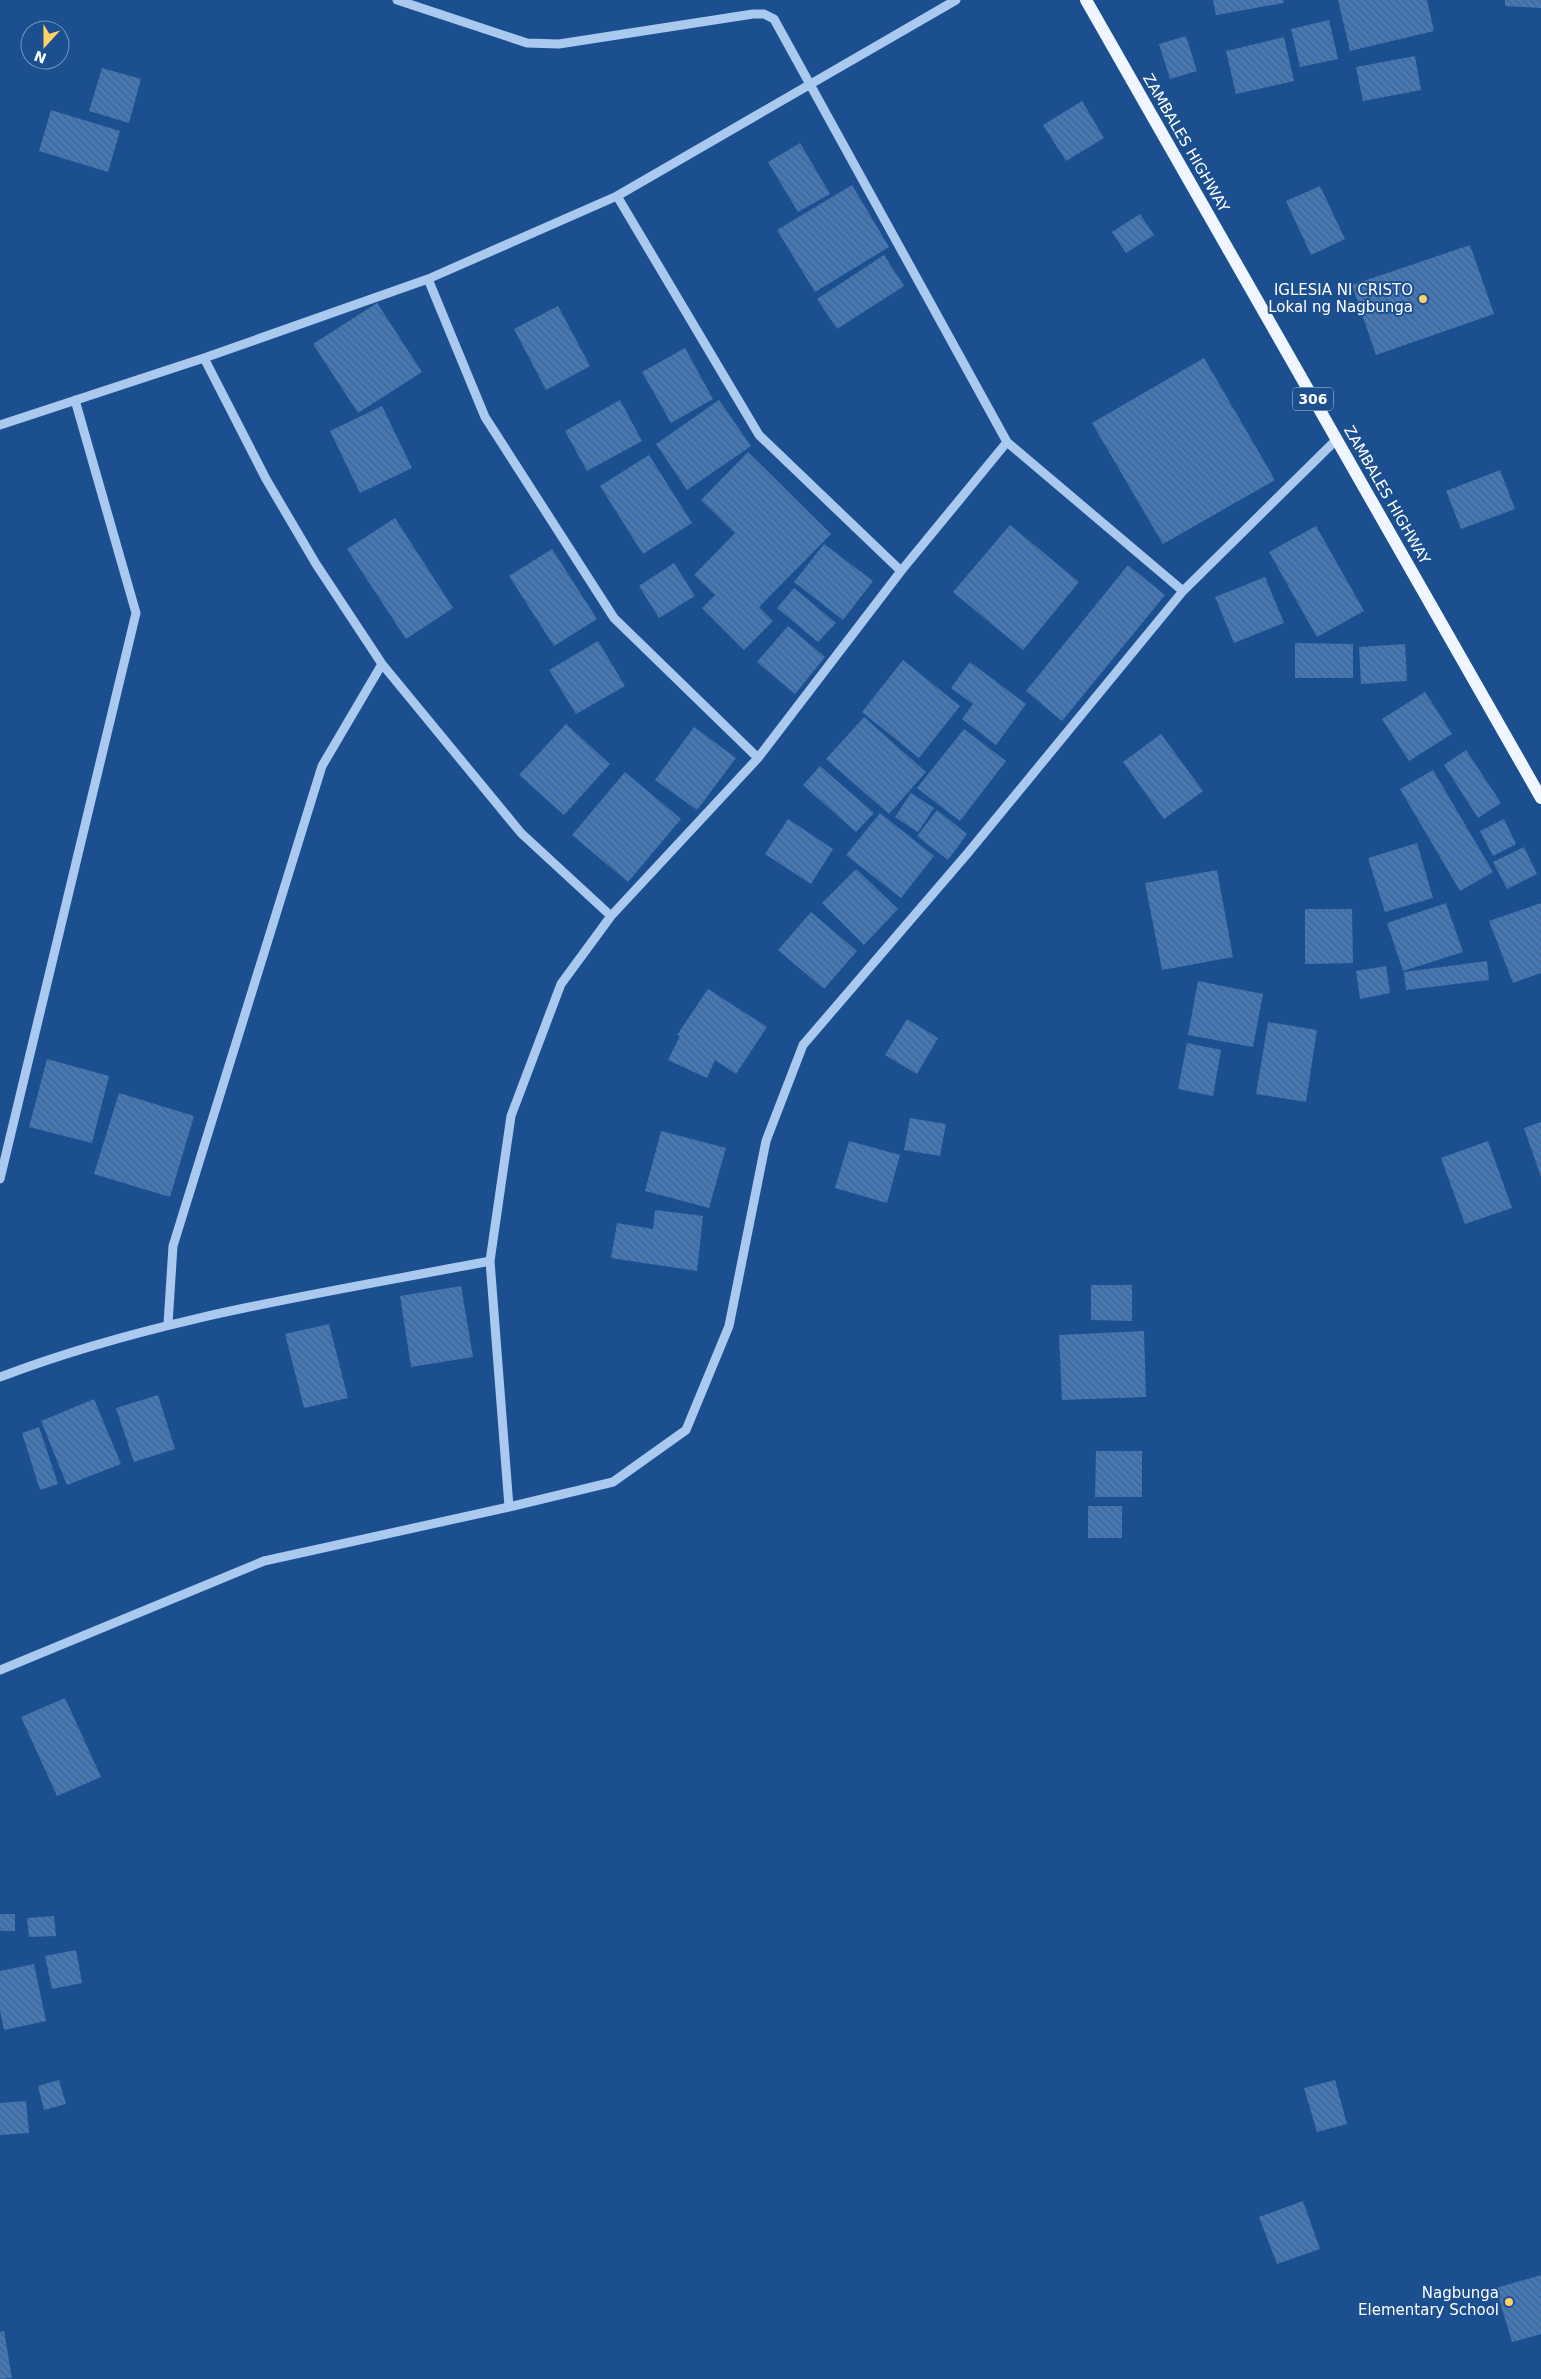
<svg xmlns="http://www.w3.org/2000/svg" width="1541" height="2379" font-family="'DejaVu Sans',sans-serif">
	<defs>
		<pattern id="building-back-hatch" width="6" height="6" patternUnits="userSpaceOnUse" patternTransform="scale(1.25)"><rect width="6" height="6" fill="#4478b7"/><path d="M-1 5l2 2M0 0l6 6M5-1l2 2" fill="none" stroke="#486282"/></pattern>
	</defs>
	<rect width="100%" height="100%" fill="#1b4f8f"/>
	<path fill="url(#building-back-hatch)" d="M1213,0H1283L1284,3L1216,15Z
		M1338,0H1427L1434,31L1350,51Z
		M1505,0H1541V8L1505,6Z
		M1329,20L1338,59L1300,67L1291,29Z
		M1186,36L1197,71L1170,79L1159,44Z
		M1284,37L1294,81L1236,94L1226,51Z
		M1415,56L1421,90L1363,101L1356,67Z
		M102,68L141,79L129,123L89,111Z
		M1082,101L1104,138L1066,161L1043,125Z
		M51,110L120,131L108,172L39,151Z
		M800,143L830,194L798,212L768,162Z
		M852,185L889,247L815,292L777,230Z
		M1320,186L1345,239L1311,255L1286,201Z
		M1140,214L1154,235L1126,253L1112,232Z
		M1470,245L1494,314L1376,355L1352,285Z
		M884,255L904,286L837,329L817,299Z
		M377,303L422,372L358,413L313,344Z
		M558,306L590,366L546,390L514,329Z
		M685,348L713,399L671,423L642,372Z
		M1204,358L1275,480L1163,544L1092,423Z
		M620,400L642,441L587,471L565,431Z
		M719,400L751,446L687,490L656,444Z
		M382,406L412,468L360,493L330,431Z
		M748,452L831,534L759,607L773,621L744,650L702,608L715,595L694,575L735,533L701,500Z
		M649,455L692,523L643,554L600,486Z
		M1500,470L1515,509L1461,529L1446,491Z
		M395,518L453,608L406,639L347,549Z
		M1010,525L1079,582L1023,650L953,592Z
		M1316,526L1364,611L1317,637L1269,552Z
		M824,544L873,581L843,620L794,582Z
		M552,549L597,619L554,646L509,576Z
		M674,563L695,596L659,618L639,586Z
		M1128,565L1165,595L1062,721L1026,691Z
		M1265,577L1284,623L1234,643L1215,597Z
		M794,588L836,623L818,642L777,608Z
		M788,626L825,657L795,694L757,662Z
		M598,641L625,686L576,714L549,670Z
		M1295,643L1353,644V678H1295Z
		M1405,644L1407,681L1361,684L1359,647Z
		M903,660L960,706L919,758L862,712Z
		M970,662L1026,704L996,745L962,719L973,704L951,688Z
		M1425,692L1452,734L1409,761L1382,719Z
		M864,717L926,772L889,814L826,759Z
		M566,724L610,764L564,815L519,775Z
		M694,727L736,758L697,810L655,780Z
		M964,729L1006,761L960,821L917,788Z
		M1161,734L1203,791L1164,819L1123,762Z
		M1466,750L1501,803L1478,818L1444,765Z
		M820,766L874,813L856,832L803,785Z
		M1433,770L1493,872L1460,891L1400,789Z
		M625,772L681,819L628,882L572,835Z
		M911,793L934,808L918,832L895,817Z
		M937,810L967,834L948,860L917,836Z
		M880,813L934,856L901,898L846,855Z
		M788,819L833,849L811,884L765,854Z
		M1504,819L1516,844L1493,856L1480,831Z
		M1417,843L1433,898L1385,912L1368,858Z
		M1524,847L1537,874L1507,889L1493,862Z
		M856,869L898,909L864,945L822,903Z
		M1217,870L1233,957L1162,970L1145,883Z
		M1446,903L1463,952L1403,971L1387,923Z
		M1541,903V973L1513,983L1489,921Z
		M1305,909H1352L1353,963L1305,964Z
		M811,912L857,951L824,989L778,950Z
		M1487,961L1489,980L1406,990L1404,972Z
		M1386,966L1390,993L1360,999L1356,971Z
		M1198,981L1263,994L1253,1047L1188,1035Z
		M708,989L767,1027L736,1074L715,1060L707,1078L668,1060L680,1036L677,1035Z
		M907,1019L938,1038L917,1074L885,1055Z
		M1268,1022L1317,1030L1306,1102L1256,1094Z
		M1187,1043L1221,1050L1213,1096L1178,1089Z
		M47,1059L109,1076L92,1143L29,1127Z
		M119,1093L194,1116L170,1197L94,1174Z
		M910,1118L946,1124L940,1156L904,1150Z
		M1541,1122V1177L1524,1128Z
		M661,1131L726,1148L709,1208L645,1191Z
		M849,1141L900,1155L887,1203L835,1188Z
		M1488,1141L1512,1208L1465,1224L1441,1158Z
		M655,1210L703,1216L697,1271L611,1258L617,1223L653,1229Z
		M1091,1285H1132V1321L1091,1320Z
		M461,1286L473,1357L411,1367L400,1296Z
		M329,1324L348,1398L304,1408L285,1334Z
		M1144,1331L1146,1397L1062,1400L1059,1335Z
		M158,1395L175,1449L134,1462L116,1408Z
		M94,1399L121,1464L67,1485L41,1421Z
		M39,1427L58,1484L40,1490L22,1433Z
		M1096,1451H1142V1497H1095Z
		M1088,1506H1122V1538H1088Z
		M65,1698L101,1777L57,1796L21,1717Z
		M0,1914H15V1931H0Z
		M54,1916L56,1936L29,1937L27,1918Z
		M76,1950L82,1983L52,1989L45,1956Z
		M34,1964L46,2021L4,2030L0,2010V1971Z
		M59,2080L66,2104L44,2110L38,2086Z
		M1335,2080L1347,2124L1317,2132L1304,2088Z
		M26,2101L29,2133L0,2135V2103Z
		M1303,2201L1320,2249L1277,2264L1259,2217Z
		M1541,2275V2334L1512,2342L1496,2288Z
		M4,2331L12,2378L0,2379V2332Z"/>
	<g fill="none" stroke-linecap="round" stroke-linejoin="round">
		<path stroke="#a9c9ee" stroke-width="9" d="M397,0L527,43L559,44L753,14H764L774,19L1007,442L1183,591
			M617,196L759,435L901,571
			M428,279L485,417L614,618L758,758
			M204,358L266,479L316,564L382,664L521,833L611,916
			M0,425L204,358L428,279L617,196L956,0
			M0,1179L136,613L75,400
			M168,1324L173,1246L322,766L382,664
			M0,1377C157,1317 325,1293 490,1261
			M509,1507L490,1261L511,1116L561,984L611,916L758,758L901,571L1007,442
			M0,1670L264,1561L509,1507L613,1482L686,1430L729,1326L766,1141L803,1045L967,854L1183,591L1336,440"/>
		<path stroke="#f0f6ff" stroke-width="12" d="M1086,0L1541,798"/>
	</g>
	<g fill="#ffd166" stroke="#1b4f8f" stroke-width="2">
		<circle cx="1423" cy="299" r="5"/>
		<circle cx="1509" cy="2302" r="5"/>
	</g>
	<g text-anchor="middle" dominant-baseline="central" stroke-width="4" stroke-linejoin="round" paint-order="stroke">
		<rect fill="#1b4f8f" stroke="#bbcadd" stroke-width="1" x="1293" y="387.5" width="40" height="23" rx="4"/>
		<g font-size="14" font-weight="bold" fill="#fff">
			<text x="1313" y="399">306</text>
		</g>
		<g font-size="15" fill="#fff" stroke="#1b4f8f">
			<text transform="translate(1186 143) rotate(60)">ZAMBALES HIGHWAY</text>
			<text transform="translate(1387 495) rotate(60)">ZAMBALES HIGHWAY</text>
		</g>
		<g font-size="15" fill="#fff" stroke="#1b4f8f" text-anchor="end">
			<text x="1413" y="290">IGLESIA NI CRISTO<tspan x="1413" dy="17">Lokal ng Nagbunga</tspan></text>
			<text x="1499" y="2293">Nagbunga<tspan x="1499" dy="17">Elementary School</tspan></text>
		</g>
	</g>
	<g transform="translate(45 45) rotate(201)"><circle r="24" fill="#1b4f8f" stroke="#7695bc"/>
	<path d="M0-4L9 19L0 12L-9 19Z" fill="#ffd166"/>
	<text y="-8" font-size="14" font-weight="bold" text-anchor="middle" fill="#ffffff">N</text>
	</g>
</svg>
